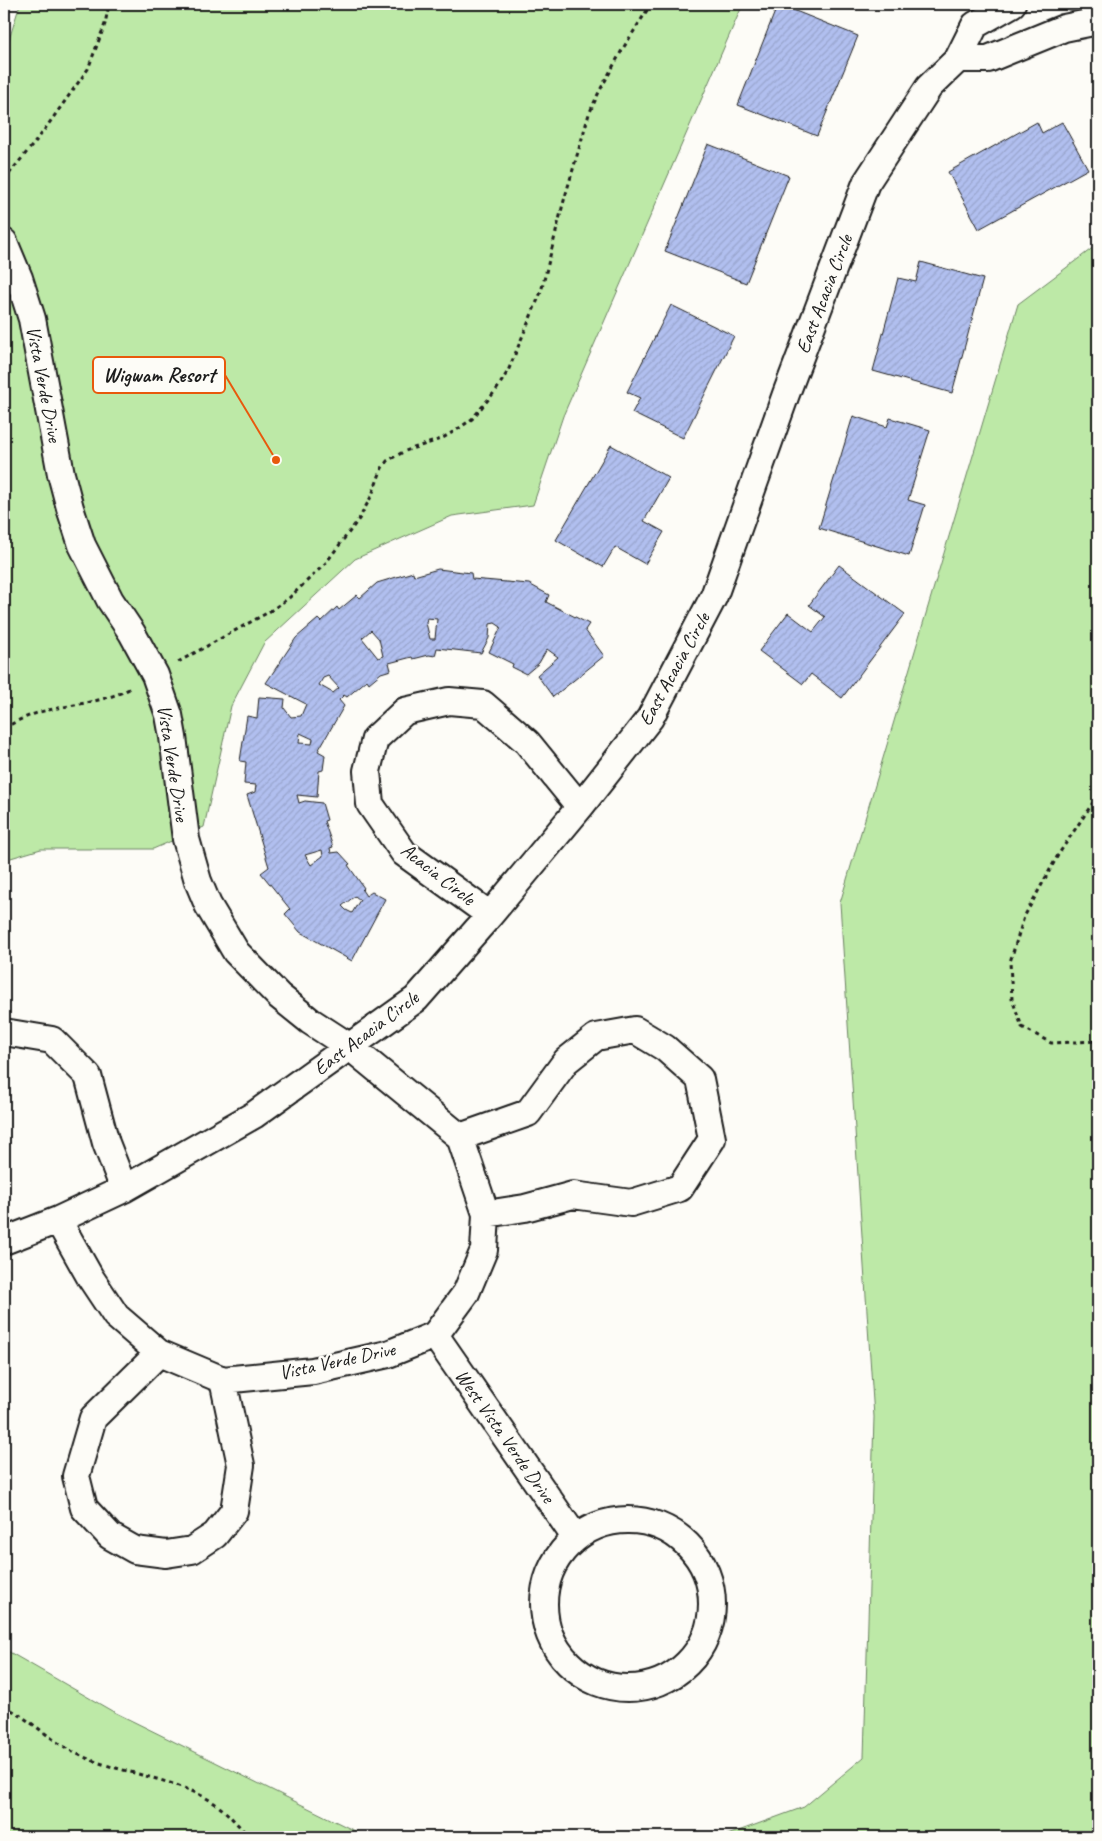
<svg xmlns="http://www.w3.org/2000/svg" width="1102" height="1841" font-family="Caveat,sans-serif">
	<defs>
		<pattern id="building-hatch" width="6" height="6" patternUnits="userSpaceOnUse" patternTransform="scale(1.25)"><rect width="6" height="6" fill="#b1bfef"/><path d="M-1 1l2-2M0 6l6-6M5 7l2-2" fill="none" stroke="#98a4cc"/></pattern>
	</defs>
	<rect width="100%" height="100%" fill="#fdfcf7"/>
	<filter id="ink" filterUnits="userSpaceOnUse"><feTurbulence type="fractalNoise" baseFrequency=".02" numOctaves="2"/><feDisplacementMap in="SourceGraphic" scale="10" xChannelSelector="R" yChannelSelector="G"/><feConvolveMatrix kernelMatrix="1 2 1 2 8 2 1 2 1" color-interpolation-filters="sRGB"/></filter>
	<g filter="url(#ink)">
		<path fill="#bde9a7" stroke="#6c8262" d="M20,4H743L563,416L533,505L452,516L355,559L264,643L231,706L204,827L153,849H41L4,860V56Z
			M1098,244V1837H722L804,1807L864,1757L874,1417L840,903L1018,304Z
			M4,1649L112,1711L367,1837H4Z"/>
		<path fill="url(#building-hatch)" stroke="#1c1c1c" fill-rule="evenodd" d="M778,4L858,36L817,136L738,105Z
			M1037,122L1042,133L1062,122L1088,169L979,229L948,172Z
			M708,144L789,176L746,283L665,251Z
			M921,262L983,279L952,393L873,371L898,278L916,282Z
			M671,305L734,336L683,438L632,413L640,398L627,392Z
			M853,416L887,427L890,418L930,430L908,500L925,505L909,556L819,528Z
			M611,445L669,478L644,521L664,532L645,564L615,547L603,567L556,540Z
			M839,565L905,614L842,698L811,674L803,684L759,651L788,613L813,632L825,617L809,605Z
			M438,569L471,573L472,579L529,584L549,595L546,602L589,624L585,630L604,656L553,697L537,675L558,657L547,649L539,663L526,674L512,667L513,664L489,652L501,627L495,623L490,624L489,638L481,653L437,648L435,656L429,655L413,659L412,657L389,663L391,670L381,673L369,683L367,680L347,697L344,695L339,700L344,706L318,751L325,755L323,770L319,771L317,797L297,795L299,803L305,801L322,803L327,820L324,821L333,847L330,848L331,853L339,852L350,864L348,865L364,888L362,890L366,896L372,892L385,899L352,961L300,932L285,914L290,909L261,873L269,867L247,795L255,792L256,785L244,784L246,762L240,761L247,716L257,718L259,697L285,699L284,708L291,717L301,716L306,704L266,683L296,638L318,619L321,622L337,607L339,610L357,595L360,598L377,583L413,572L414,576ZM427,618L437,619L435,639H430L426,623ZM371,630L379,639L383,656L378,658L362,638ZM328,676L339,688L333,693L319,685L323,678ZM300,733L313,739L312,744L299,743ZM322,850L323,856L311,865L305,855ZM355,896L360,900L352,913L346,910L342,906Z"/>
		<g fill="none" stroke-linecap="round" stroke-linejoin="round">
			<defs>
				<path id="street" d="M958,59H988L1064,28L1098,21
					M4,242L19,278L32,319L61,474L70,508L82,545L110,600L132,633L155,675L169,715L173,737L186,839L198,881L208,905L236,952L279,996L310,1021L350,1047L460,1137L486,1214L484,1250L466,1293L435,1335L388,1354L313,1371L223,1380L159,1353L116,1316L90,1277L58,1220
					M490,915L404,853L370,804L367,771L375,739L405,711L449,701L483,704L527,742L580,807
					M4,1032L52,1040L88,1076L106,1143L124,1189
					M460,1137L528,1113L566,1061L596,1037L635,1030L665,1048L700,1079L712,1139L680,1188L631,1203L573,1195L525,1208L486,1214
					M4,1241L58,1220L124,1189L254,1115L416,999L490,915L580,807L650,718L714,596L786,394L866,183L929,87L958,59L975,25L1012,4
					M435,1335L575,1537
					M159,1353L93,1418L76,1476L84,1508L110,1536L135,1550L166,1554L192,1550L215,1535L234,1511L241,1465L223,1380
					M544 1604a84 84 0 1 1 168 0a84 84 0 1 1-168 0Z"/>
			</defs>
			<use href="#street" stroke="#1c1c1c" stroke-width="30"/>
			<path stroke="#1c1c1c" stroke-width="3" stroke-dasharray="4 4" stroke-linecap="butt" d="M4,180L40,136L88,69L105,24L109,4
				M178,662L267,613L289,598L325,564L359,519L372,495L382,468L387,461L405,451L441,439L458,429L472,419L497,389L508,371L541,292L563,204L589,114L599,92L622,50L651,4
				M4,728C15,722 27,716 40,712C71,704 103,703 131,688
				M1098,795L1058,855L1024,917L1010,962L1012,999L1022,1027L1051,1043L1098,1041
				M4,1706C30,1719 51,1741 77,1754C119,1774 180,1778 217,1805C229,1814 239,1826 249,1837"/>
			<use href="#street" stroke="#fdfcf7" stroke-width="26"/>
		</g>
	</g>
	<g text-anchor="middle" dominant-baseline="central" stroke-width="5" stroke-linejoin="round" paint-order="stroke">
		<g font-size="20" fill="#1c1c1c" stroke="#fdfcf7">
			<text transform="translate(824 294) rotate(-69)">East Acacia Circle</text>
			<text transform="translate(44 384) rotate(79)">Vista Verde Drive</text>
			<text transform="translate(674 669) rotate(-61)">East Acacia Circle</text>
			<text transform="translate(173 763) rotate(81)">Vista Verde Drive</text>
			<text transform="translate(438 874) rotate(38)">Acacia Circle</text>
			<text transform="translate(366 1033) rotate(-37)">East Acacia Circle</text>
			<text transform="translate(337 1361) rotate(-12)">Vista Verde Drive</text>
			<text transform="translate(505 1436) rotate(55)">West Vista Verde Drive</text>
		</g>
	</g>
	<path fill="none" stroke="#e8590c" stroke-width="2" d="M276 460L225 375"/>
	<circle fill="#e8590c" stroke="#fdfcf7" stroke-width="2" cx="276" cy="460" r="5"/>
	<rect fill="#fdfcf7" stroke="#e8590c" stroke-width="2" x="93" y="357" width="132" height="36" rx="5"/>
	<g font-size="21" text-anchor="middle" font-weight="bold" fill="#1c1c1c">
		<text x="159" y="382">Wigwam Resort</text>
	</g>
	<rect width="1102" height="1841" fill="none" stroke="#fdfcf7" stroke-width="20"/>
	<rect x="10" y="10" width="1082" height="1821" fill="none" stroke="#1c1c1c" stroke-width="2" filter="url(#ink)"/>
</svg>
